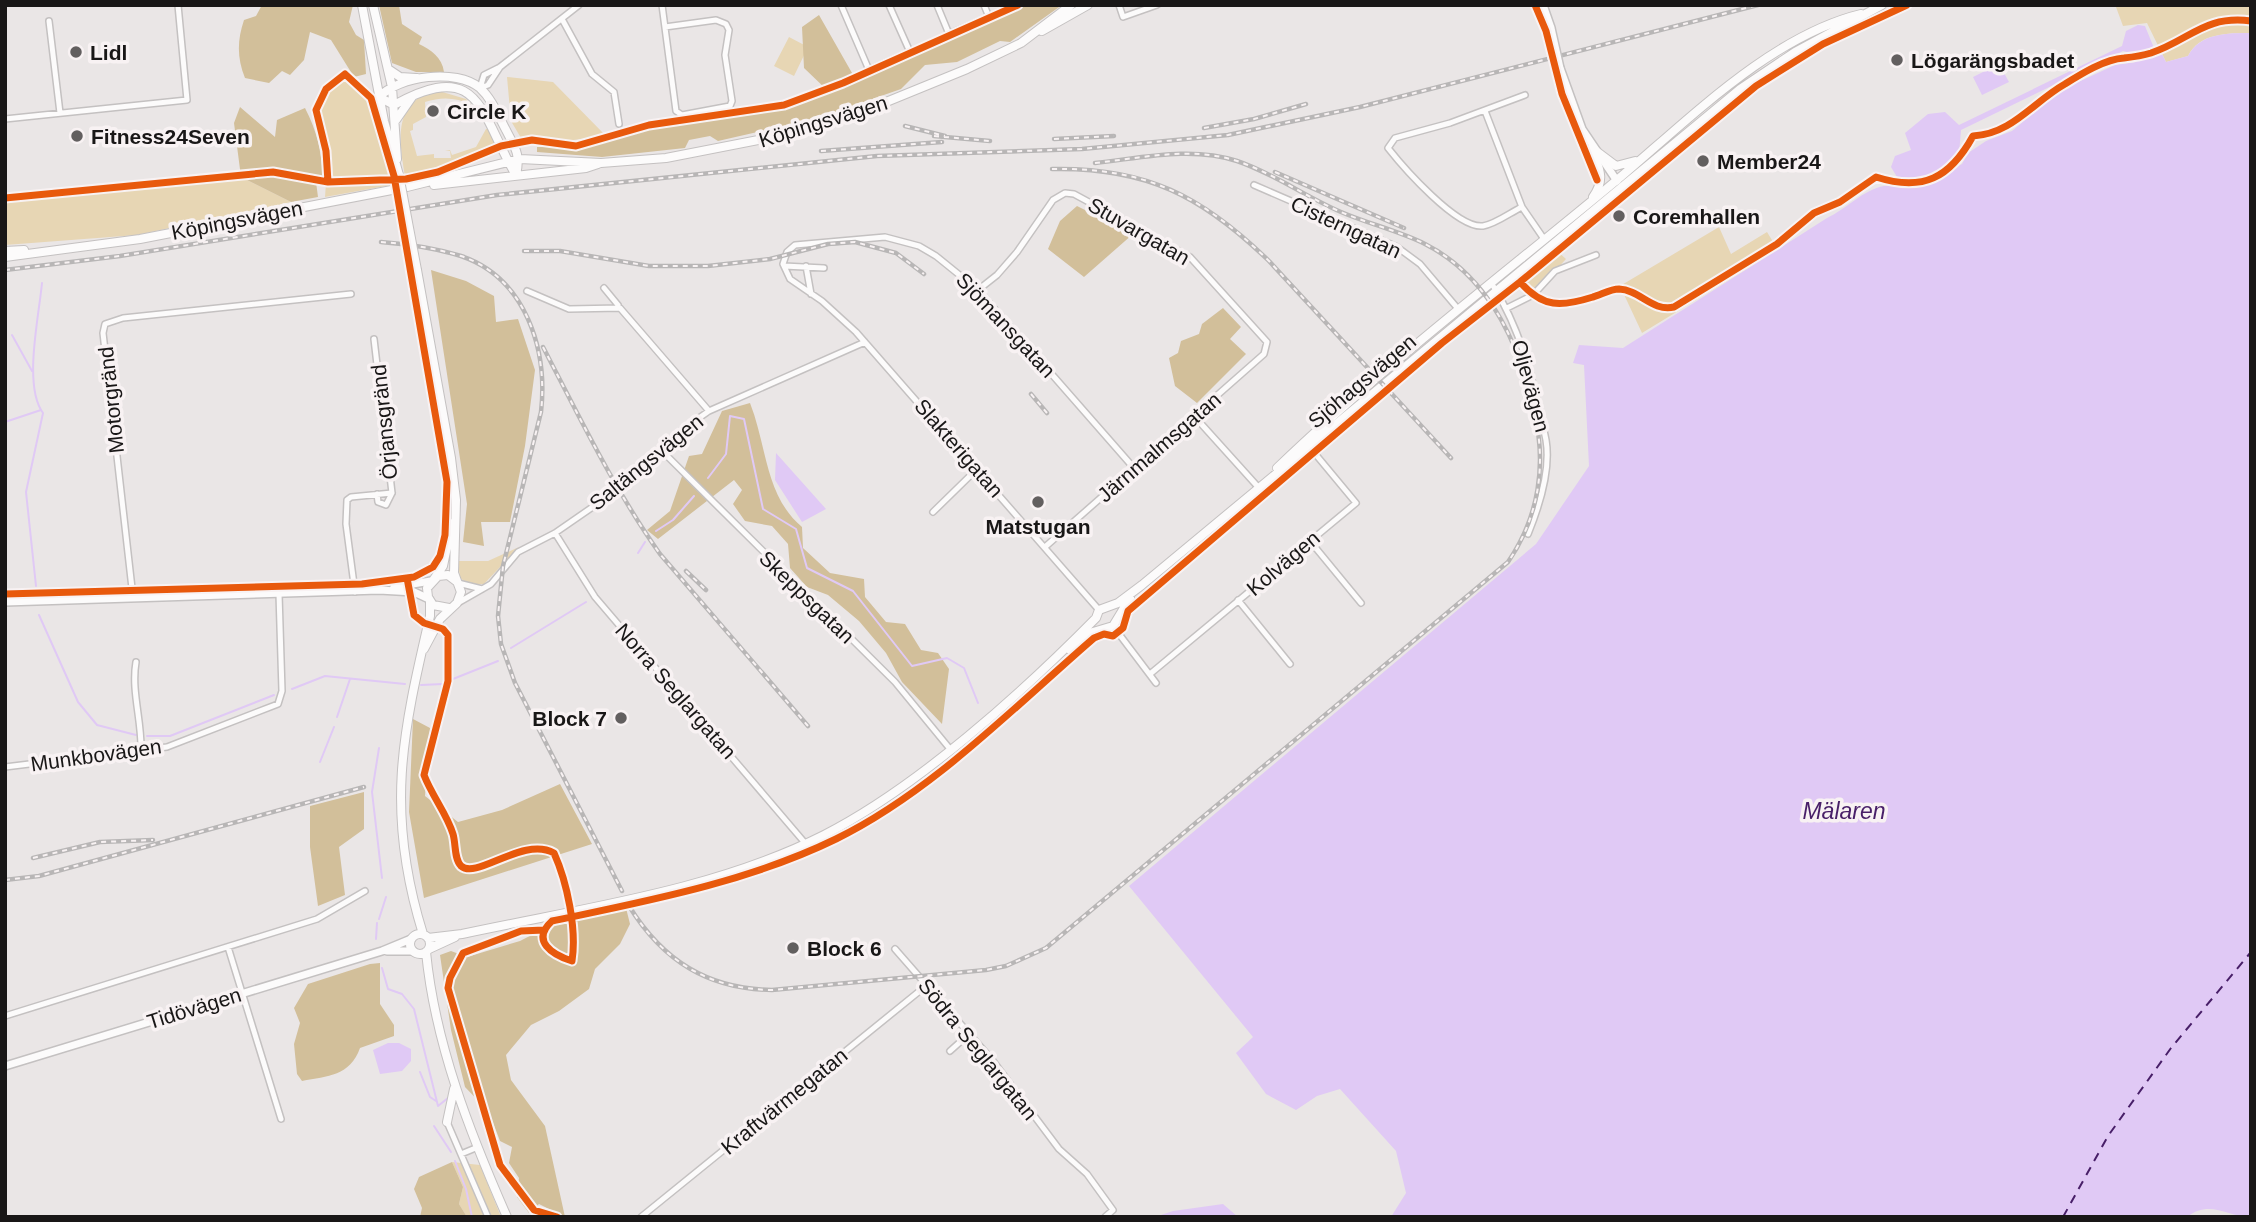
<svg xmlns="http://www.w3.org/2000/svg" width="2256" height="1222" font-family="Helvetica,sans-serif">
	<rect width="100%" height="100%" fill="#eae6e6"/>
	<path fill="#e7d6b4" d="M2111,5H2251V33C2228,33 2199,33 2188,56L2166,62L2147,23L2123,26L2116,7Z
		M789,37L808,47L794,76L774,66Z
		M345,77L369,104L391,179L329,180C330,136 299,106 345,77Z
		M507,77L553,82L606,136L565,141L521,138L511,121Z
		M439,91L466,99L481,116L476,119L471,105C456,97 441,97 425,102L426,117L413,124V130L410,131L417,156L434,154V158H451L450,151L445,150H450L452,155L476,147L486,129H489L496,146L453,165L405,177C399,141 392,98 439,91Z
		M460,166V168L430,178L325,197L326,183L393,182Z
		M241,177L291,202L137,235L5,245V203Z
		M1719,227L1731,254L1767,232L1778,250L1642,333L1620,286Z
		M1556,250L1566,259L1532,296L1521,282Z
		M519,547L484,584L470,585L460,578L458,561H488Z
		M452,1162L480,1165L501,1217H467L459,1204L463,1187Z"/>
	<path fill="#d2bf9a" d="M262,5H353L349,22L356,35L364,40L366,74L354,77L331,40L310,32L304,60L290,75L282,71L269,83L245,78C237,58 237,41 244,20L256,16Z
		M379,5H399L402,24L422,37L419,44C431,50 442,57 444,72H416L392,63Z
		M1014,5H1062L1010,42L1000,41L957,62L925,65L901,89L818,118L718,141L710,136L689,140L685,148L602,157L537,152V147H579L646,126L804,102L828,91L804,68L802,27L819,15L856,80L1002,15Z
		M240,107L275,137L277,120L305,108C317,131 321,150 323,175L316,182L318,197L291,202L241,177L234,123Z
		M1077,206L1133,234L1084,277L1048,249L1060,221Z
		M431,270L466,281L494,296L496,322L518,319L535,370L525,446L510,522H481L484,546L463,542L467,504Z
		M1223,308L1241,327L1230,339L1246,354L1197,403L1175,386L1169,358L1178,353L1181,341L1199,334L1202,324Z
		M750,403C767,446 765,496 802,527L803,548L830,573L864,579L865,597L886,622L905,624L921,650L938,653L949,669L942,724L902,682L886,653L859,621L828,595L807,587L790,568L788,544L772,526L745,521L733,504L742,490L734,480L658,539L647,530L670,511L689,456L702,454L722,411Z
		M413,719L430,728L425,796L458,822L502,810L560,784L592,844L424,898L409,812Z
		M364,792V829L339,847L345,895L318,906L310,847V806Z
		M626,908L630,924L620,944L595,969L589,989L559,1011L531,1025L506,1055L511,1080L545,1126L565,1217H553L551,1210L539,1204L529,1213L517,1197L519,1178L509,1163L512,1147L500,1141L489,1112L465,1087L451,1030L440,955L451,951L467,957L520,941L551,925Z
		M380,963V1004L394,1025V1036L360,1048C350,1076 328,1076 302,1081L297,1074L294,1044L300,1023L294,1008L308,984L370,964Z
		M452,1162L463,1187L459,1204L467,1217H420L422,1208L414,1189L419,1177Z"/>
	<path fill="#e0c9f5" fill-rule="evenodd" d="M2138,25L2145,26L2154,48L2145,50L2147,56L2162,54L2166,62L2188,56C2200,33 2228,33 2251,33V1217C2227,1217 2210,1199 2187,1217H1391L1406,1193L1396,1151L1340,1089L1317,1096L1296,1110L1266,1094L1236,1053L1253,1037L1129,886L1536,544L1589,466L1584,365L1573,363L1579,345L1623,348L1827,218C1845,210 1864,189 1884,186C1906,183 1915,191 1938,179L1936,175L1920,179L1897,177L1891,167L1895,156L1911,150L1905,133L1928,114L1945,112L1959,125L2122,46L2126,31ZM2123,51L2134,54L2136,62L2115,65L2074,84L2050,99L2012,131L1986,141L1968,153L1962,164L1949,171L1947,169L1959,154L1961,130Z
		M1999,64L2009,82L1982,95L1973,77Z
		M776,453L826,509L802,522L775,480Z
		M388,1043H399L411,1049V1061L402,1071L380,1074L373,1050Z
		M1223,1204L1238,1217H1155L1173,1211Z"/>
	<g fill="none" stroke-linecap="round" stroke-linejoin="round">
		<path stroke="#e0c9f5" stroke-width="2" d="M12,335L32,371
			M5,422L41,410
			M708,478L726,454L730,416L744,419L763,509L796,529L807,568L853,591L912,666L947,658L964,668L978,703
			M656,531L673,520L694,496
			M638,553L645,542
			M36,586L26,492L43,413C23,386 39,316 42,283
			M39,615L78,702L97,725L136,735
			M511,648L586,602
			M453,679L498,661
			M421,685L443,684
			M292,689L325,676L405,684
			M337,717L350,679
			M147,736H170L274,695
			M379,748L372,792L382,878
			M320,762L334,727
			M379,919L386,897
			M376,939L377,923
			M382,968L388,989L402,994L414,1009L438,1106L448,1098
			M420,1072L430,1097L436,1101
			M434,1126L451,1152
			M455,1161L466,1189L472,1217"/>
		<path stroke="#481f68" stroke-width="2" stroke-dasharray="9 7" stroke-linecap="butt" d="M2063,1217L2108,1136L2171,1048L2251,952"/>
		<defs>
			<path id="minor" d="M662,5L676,111L682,115L730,106L732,101L725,55L729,30L726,24L716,20L665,27
				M841,5L869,70L910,52L889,5
				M937,5L949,34L989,17L984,5
				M1119,5L1123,17L1157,5
				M562,19L592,74L614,92L619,124
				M49,21L60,113
				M480,88L484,75L500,67L579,5
				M480,88L488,85L500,67
				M1485,111L1522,207L1544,239
				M5,119L187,100L178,5
				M1254,185L1397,247L1420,264L1459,310
				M1522,207C1511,212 1496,224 1483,226C1457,229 1403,167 1388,148L1395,138L1450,123L1525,95
				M784,266L824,268
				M806,266L811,294
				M1492,284C1522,331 1535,386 1546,440C1551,469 1539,507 1528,534
				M604,288L618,305
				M978,290L997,275L1017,252L1053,200L1065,193L1074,194L1190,257L1267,342L1264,354L1045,547
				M527,291L569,309L620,308L709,411
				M1507,308L1533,295L1555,271L1596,255
				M1195,417L1259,488
				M660,449L895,682L950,749
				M377,494L378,502L386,505L392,493
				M933,512L977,469
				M555,533L595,597L805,843
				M1310,541L1361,603
				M458,583L482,589
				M355,592L346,524L347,500L351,497L392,493L374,339
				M133,597L103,333L105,324L123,318L351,294
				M1238,600L1290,664
				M456,604L491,584L518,552L555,533L610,495L683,429L709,411L865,342
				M1099,610L856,332L822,301L790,279L783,264L787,252L795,245L885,237L919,246L936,256L978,290L1133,467
				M1113,626L1156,683
				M136,662C131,691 142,721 141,751
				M1150,674L1356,503L1307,444
				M5,767L167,747L278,704L282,691L279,594
				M228,947L281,1119
				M895,949L993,1061L1059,1149L1087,1174L1113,1210L1105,1217
				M5,1016L317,919L365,891
				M950,1051L969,1034
				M447,1122L488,1217
				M461,1154L478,1147
				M641,1217L927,985"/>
			<path id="tertiary" d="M1543,5L1551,28
				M1560,68L1582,129L1617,181
				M394,587L431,581
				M5,602L379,590L414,592L429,599
				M387,951H413
				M5,1066L382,951L411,939"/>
			<path id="secondary" d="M362,5L384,121L399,175
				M373,5L392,87L397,159
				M1042,31L1088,5
				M388,69L400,77L416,78
				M379,97C399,76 456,68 480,88C492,99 498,115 506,130C515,148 521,154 516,175
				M379,97L394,105C482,56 480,116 516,175
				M396,120L412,97
				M1592,148L1616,166L1635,161
				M1593,151C1600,170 1605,180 1593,197
				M434,185L586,168L598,164
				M5,251L24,250
				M5,257L140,239L407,187L520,159L601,163L666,158L779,136L869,109L967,69L1021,43L1071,5
				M417,270L451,458L456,500L454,573L461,592L457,603L440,619L424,649
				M1277,468C1380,369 1495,281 1605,190C1679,130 1766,37 1861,14
				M434,579L443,566L452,523
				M449,608L433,605L428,597L427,588L438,576L448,575L456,581
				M1070,650L1093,632L1113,626L1130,598
				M410 944a10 10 0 1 1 20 0a10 10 0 1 1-20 0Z
				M423,934C385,812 402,735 430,616V601
				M428,938L462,934C582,908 713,891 824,835C918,787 1022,693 1096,618L1099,610L1118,603L1142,585L1740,89L1795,52L1882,5
				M429,949L455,937
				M426,952C435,1044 470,1133 507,1217
				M447,1122L454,1089"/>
		</defs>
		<use href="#minor" stroke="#c4c1c1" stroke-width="8"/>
		<use href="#tertiary" stroke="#c4c1c1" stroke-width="10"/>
		<use href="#secondary" stroke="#c4c1c1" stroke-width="10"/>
		<use href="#minor" stroke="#fcfbfb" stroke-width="5"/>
		<use href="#tertiary" stroke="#fcfbfb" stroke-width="7"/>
		<use href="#secondary" stroke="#fcfbfb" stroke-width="8"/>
		<defs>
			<path id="rail" d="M905,126L945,136
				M1204,128L1254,119L1306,104
				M934,136L990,141
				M1054,139L1114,136
				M821,151L942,142
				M1095,163C1142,158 1191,146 1237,161C1273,173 1306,197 1341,212C1369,224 1399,231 1425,244C1492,278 1524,352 1535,422
				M1052,169C1146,167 1202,196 1269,261L1451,458
				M1275,172L1404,228
				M381,242C407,244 435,248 461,256C526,278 548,350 541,412L503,566L498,616L501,644L515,683L622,891
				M524,251H560L649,266H708L770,259L828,244L855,242L896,253L924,274
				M5,270L120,256L497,195L877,156L1082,149L1228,135L1360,107L1758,5
				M543,347C580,418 614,489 660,554L808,726
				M1031,394L1047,413
				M686,571L706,590
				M33,858L100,842L153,840
				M5,880L39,876L364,787
				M629,906C663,961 708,989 772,990L986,970L1006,966L1046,948L1508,562C1539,517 1547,464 1534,412"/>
		</defs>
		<use href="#rail" stroke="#b8b6b6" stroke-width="4.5"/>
		<use href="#rail" stroke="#f8f2f3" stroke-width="2" stroke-dasharray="5" stroke-linecap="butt"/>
		<defs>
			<path id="tertiary-bridge" d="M1551,28L1560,68"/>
			<path id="secondary-bridge" d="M399,175L417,270"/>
		</defs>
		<use href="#tertiary-bridge" stroke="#c4c1c1" stroke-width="10" stroke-linecap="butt"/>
		<use href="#secondary-bridge" stroke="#c4c1c1" stroke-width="10" stroke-linecap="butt"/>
		<use href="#tertiary-bridge" stroke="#fcfbfb" stroke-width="7"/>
		<use href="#secondary-bridge" stroke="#fcfbfb" stroke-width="8"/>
		<defs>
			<path id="cycleway" d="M1535,5L1546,31L1562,94L1597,180
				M5,198L273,172L328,182L406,179L438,172L501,146L532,140L576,146L649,125L784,105L843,83L1018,5
				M1520,282C1543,308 1561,307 1593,297C1601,295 1610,289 1619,289C1640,290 1652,312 1674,307L1777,244L1814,213L1840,202L1876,177C1923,192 1950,178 1973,136C2012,134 2033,102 2065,84C2081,74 2105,59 2124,58C2133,57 2141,56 2151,53C2190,40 2204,15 2251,21
				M407,578L414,615L424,623L443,629L448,635V681L424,775C432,796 447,814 453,834C456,844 454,859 461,866C477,880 523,836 554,853C567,882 577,929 572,961C553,955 530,941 552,921C647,901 748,882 836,839C932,792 1014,707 1094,638L1104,634L1113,636L1123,628L1128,611L1442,343L1520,282L1756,86L1823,44L1907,5
				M5,594L362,584L414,577L433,567L440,556L445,535L447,482L394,176L371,98L345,74L326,89L316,110L326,151L328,182
				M544,930L521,931L463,953L450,978L448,988L500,1165L534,1210L557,1217"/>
		</defs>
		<use href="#cycleway" stroke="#f8f2f3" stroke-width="11"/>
		<use href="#cycleway" stroke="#e8590c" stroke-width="7"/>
	</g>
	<g fill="#625f5f" stroke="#f8f2f3" stroke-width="2.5">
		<circle cx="76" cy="52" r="7"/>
		<circle cx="1897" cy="60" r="7"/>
		<circle cx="433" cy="111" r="7"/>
		<circle cx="77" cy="136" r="7"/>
		<circle cx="1703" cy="161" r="7"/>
		<circle cx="1619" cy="216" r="7"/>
		<circle cx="1038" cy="502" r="7"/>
		<circle cx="621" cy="718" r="7"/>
		<circle cx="793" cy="948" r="7"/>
	</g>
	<g text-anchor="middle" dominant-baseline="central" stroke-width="7" stroke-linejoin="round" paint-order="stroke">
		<g font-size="21" font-weight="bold" fill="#191717" stroke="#f8f2f3" text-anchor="start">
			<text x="90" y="52">Lidl</text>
			<text x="1911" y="60">Lögarängsbadet</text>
			<text x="447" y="111">Circle K</text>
			<text x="91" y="136">Fitness24Seven</text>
			<text x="1717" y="161">Member24</text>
			<text x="1633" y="216">Coremhallen</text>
			<text x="1038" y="526" text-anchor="middle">Matstugan</text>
			<text x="607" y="718" text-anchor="end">Block 7</text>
			<text x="807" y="948">Block 6</text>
		</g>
		<g font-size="21" fill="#191717" stroke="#f8f2f3">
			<text transform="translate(823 121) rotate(-17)">Köpingsvägen</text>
			<text transform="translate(237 220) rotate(-11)">Köpingsvägen</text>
			<text transform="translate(1346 227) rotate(25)">Cisterngatan</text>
			<text transform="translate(1139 231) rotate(30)">Stuvargatan</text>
			<text transform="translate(1006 325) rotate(47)">Sjömansgatan</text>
			<text transform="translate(1362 381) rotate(-40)">Sjöhagsvägen</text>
			<text transform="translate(1531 386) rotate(75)">Oljevägen</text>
			<text transform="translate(111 400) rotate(-96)">Motorgränd</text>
			<text transform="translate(384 422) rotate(-96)">Örjansgränd</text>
			<text transform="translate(1159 447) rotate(-41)">Järnmalmsgatan</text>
			<text transform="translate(959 448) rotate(49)">Slakterigatan</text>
			<text transform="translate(646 462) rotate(-39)">Saltängsvägen</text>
			<text transform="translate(1283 563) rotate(-40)">Kolvägen</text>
			<text transform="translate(807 597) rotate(44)">Skeppsgatan</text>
			<text transform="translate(676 691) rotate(49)">Norra Seglargatan</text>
			<text transform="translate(96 755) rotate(-8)">Munkbovägen</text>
			<text transform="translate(194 1008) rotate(-17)">Tidövägen</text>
			<text transform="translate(978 1049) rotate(51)">Södra Seglargatan</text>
			<text transform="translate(784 1101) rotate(-39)">Kraftvärmegatan</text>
		</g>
		<g font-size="23" font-style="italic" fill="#481f68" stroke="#f8f2f3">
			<text x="1844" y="811">Mälaren</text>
		</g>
	</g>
	<rect width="2256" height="1222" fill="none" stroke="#191717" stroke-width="14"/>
</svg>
